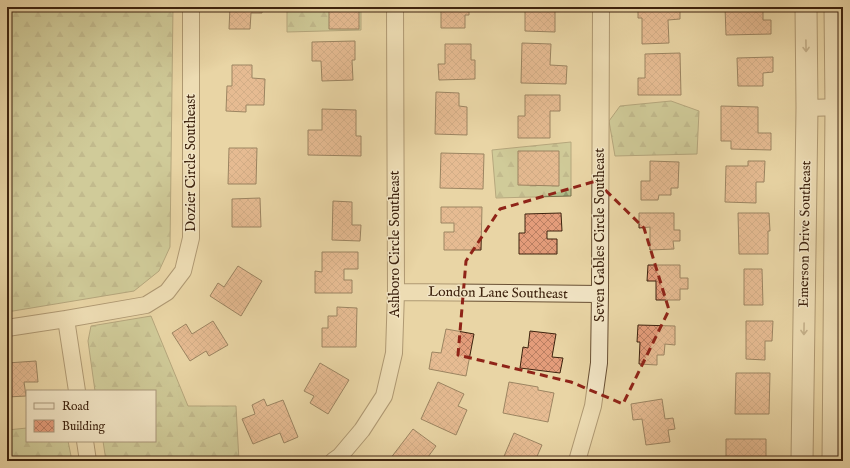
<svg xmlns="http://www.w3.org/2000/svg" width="850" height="468" font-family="'IM FELL English',serif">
	<defs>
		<pattern id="forest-firs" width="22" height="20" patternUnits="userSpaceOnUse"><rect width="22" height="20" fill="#b2be8a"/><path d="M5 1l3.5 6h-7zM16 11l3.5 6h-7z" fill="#929a6f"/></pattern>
		<pattern id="building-cross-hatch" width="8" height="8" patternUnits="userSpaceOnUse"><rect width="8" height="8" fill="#e39c7a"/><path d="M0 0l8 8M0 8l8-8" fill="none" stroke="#b97f62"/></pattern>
	</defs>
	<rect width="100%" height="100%" fill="#e9d5a5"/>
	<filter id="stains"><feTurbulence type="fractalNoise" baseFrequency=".005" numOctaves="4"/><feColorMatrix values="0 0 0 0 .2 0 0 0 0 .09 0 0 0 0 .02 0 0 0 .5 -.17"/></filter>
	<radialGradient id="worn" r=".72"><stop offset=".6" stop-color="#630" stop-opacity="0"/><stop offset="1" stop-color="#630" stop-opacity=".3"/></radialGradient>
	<path fill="url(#forest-firs)" stroke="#78704c" d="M7,7H173L170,247L159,271L134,291L7,312Z
		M287,7H361V30L287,32Z
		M671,101L699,111L697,154L615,156L609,121L620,106Z
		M571,142V196L496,198L492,150Z
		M151,316L188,406H236L239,461H106L103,441H155V391H95L88,341L91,326Z
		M27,428V441H68L72,461H7V430Z"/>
	<path fill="url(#building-cross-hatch)" stroke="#3e230e" d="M230,7H262V13H251L250,29H229Z
		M320,7H359V29H329V11H320Z
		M441,7H469V15H465V28H441Z
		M514,7H555V32L525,31V8H514Z
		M638,7H680V19L668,20L669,43L642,44V18H638Z
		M725,7H763V20H771V34L726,35Z
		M355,41V60H352L353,80L322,81L321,61H312V42Z
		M522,43L551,44L550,65L567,66L566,84L521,83Z
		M445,44H471V60H475V79L439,80L438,64H445Z
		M680,53L681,95H638V78H645V54Z
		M773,57V72L763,73V86H738L737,58Z
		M232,65H252V78L265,79L264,105H246V112L226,111L227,86H232Z
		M436,92L459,93V106L467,107V135L435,134Z
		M525,95H560V111H550V138H518V116H525Z
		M721,106L758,107V133H771V150L731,149V141H721Z
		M322,109L356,110V136H361V156L308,155V130H322Z
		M229,148H257L256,184H228Z
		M518,151H559V186L518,185Z
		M441,153L484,154L483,189L440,188Z
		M650,161L679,162L678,188H671V195H659L658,200H641V181H650Z
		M748,161H765L764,182H756V203L725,202L726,166H748Z
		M260,198L261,227H232V199Z
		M333,201L352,202V225H361L360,241L332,240Z
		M441,207H482L481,250H444V232H454V223H441Z
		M561,213L562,231H547V239H557V254H519V233H525V214Z
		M639,213H674V230H680V241H673L674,249L650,250V227L639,228Z
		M738,213H769L770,231H768V254H739Z
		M322,252H358V269H344V280H352V293H315V271L322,272Z
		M648,265H680V278H688V289H680V300H656V281H647Z
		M238,266L262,281L241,316L210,296L218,283L224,287Z
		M744,269H762L763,305H744Z
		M337,307L357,308L356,347H322V328H328V316H337Z
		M213,321L228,345L209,356L206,351L190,361L172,333L186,324L192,334Z
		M746,321H773L772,341H765V360L746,359Z
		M638,325L675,326V345L665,344L664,355H657V365L639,364L640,342H637Z
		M446,329L474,334L466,376L429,369L432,352L441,353Z
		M530,331L556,334L552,357L563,358L560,373L520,368L523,347L528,348Z
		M36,361L38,382H24L26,396L7,397V363Z
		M320,363L349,380L328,414L310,403L314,396L304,391Z
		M736,373H770L769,414H735Z
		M438,382L464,394L458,406L467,410L456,435L421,419Z
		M509,382L538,387V390L554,393L548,422L503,413Z
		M264,399L267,406L283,400L298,437L284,443L280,433L253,444L242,419L255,414L252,405Z
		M662,399L665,419L673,418L675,429L668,430L670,442L646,445L642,419L633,420L631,404Z
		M413,429L436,446L425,461H393L390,459Z
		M514,433L542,445L535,461H502Z
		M726,439H766V461H726Z"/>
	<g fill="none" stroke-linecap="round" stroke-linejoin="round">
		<defs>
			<path id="minor" d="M807,108L843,107
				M396,292L600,294
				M66,319L77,391
				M7,328L66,319L146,305L167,292L183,271L191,238V7
				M85,441L88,461
				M333,461L340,456L362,430L384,396L394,353L396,292L395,7
				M577,461L593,406L599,363L600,294L601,7"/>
			<path id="tertiary" d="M802,461L807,108L806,7
				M833,461L836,107L835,7"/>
		</defs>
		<use href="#minor" stroke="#695034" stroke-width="18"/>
		<use href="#tertiary" stroke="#695034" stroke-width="23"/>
		<use href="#minor" stroke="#f1e4c4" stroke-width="16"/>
		<use href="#tertiary" stroke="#f1e4c4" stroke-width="21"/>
	</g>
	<defs><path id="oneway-shaft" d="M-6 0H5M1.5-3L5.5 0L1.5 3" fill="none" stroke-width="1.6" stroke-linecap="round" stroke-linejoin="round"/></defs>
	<g stroke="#988469">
		<use href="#oneway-shaft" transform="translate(806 46) rotate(89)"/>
		<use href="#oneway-shaft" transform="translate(804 329) rotate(91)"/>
	</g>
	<path d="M0 0H850V468H0ZM596,181L644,228L669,310L623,404L571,382L458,355L466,261L500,209Z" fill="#e9d5a5" fill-opacity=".55" fill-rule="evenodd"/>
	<path fill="none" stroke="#8f2418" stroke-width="3" stroke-dasharray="8 5" stroke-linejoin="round" d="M596,181L644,228L669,310L623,404L571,382L458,355L466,261L500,209Z"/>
	<g text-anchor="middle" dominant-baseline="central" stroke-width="3" stroke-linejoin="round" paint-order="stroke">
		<g font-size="14" fill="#3e230e" stroke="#f1e4c4">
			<text transform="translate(191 163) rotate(-90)">Dozier Circle Southeast</text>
			<text transform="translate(805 234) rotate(-89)">Emerson Drive Southeast</text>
			<text transform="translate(600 235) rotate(-90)">Seven Gables Circle Southeast</text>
			<text transform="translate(395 244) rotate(-90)">Ashboro Circle Southeast</text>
			<text transform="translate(498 293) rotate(1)">London Lane Southeast</text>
		</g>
	</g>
	<rect width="850" height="468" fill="none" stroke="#e9d5a5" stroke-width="24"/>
	<rect x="8" y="8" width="834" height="452" fill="none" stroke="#3e230e" stroke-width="2"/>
	<rect x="12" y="12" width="826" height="444" fill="none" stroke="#3e230e"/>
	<rect x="26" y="390" width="130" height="52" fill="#f1e4c4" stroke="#a9977b"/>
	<rect x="34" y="403" width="20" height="6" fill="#f1e4c4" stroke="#a9977b"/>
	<text x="62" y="410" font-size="12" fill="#3e230e">Road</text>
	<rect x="34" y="420" width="20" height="12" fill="url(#building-cross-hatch)" stroke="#a9977b"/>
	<text x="62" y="430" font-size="12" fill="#3e230e">Building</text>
	<rect width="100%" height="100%" filter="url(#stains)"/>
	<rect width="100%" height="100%" fill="url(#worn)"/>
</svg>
